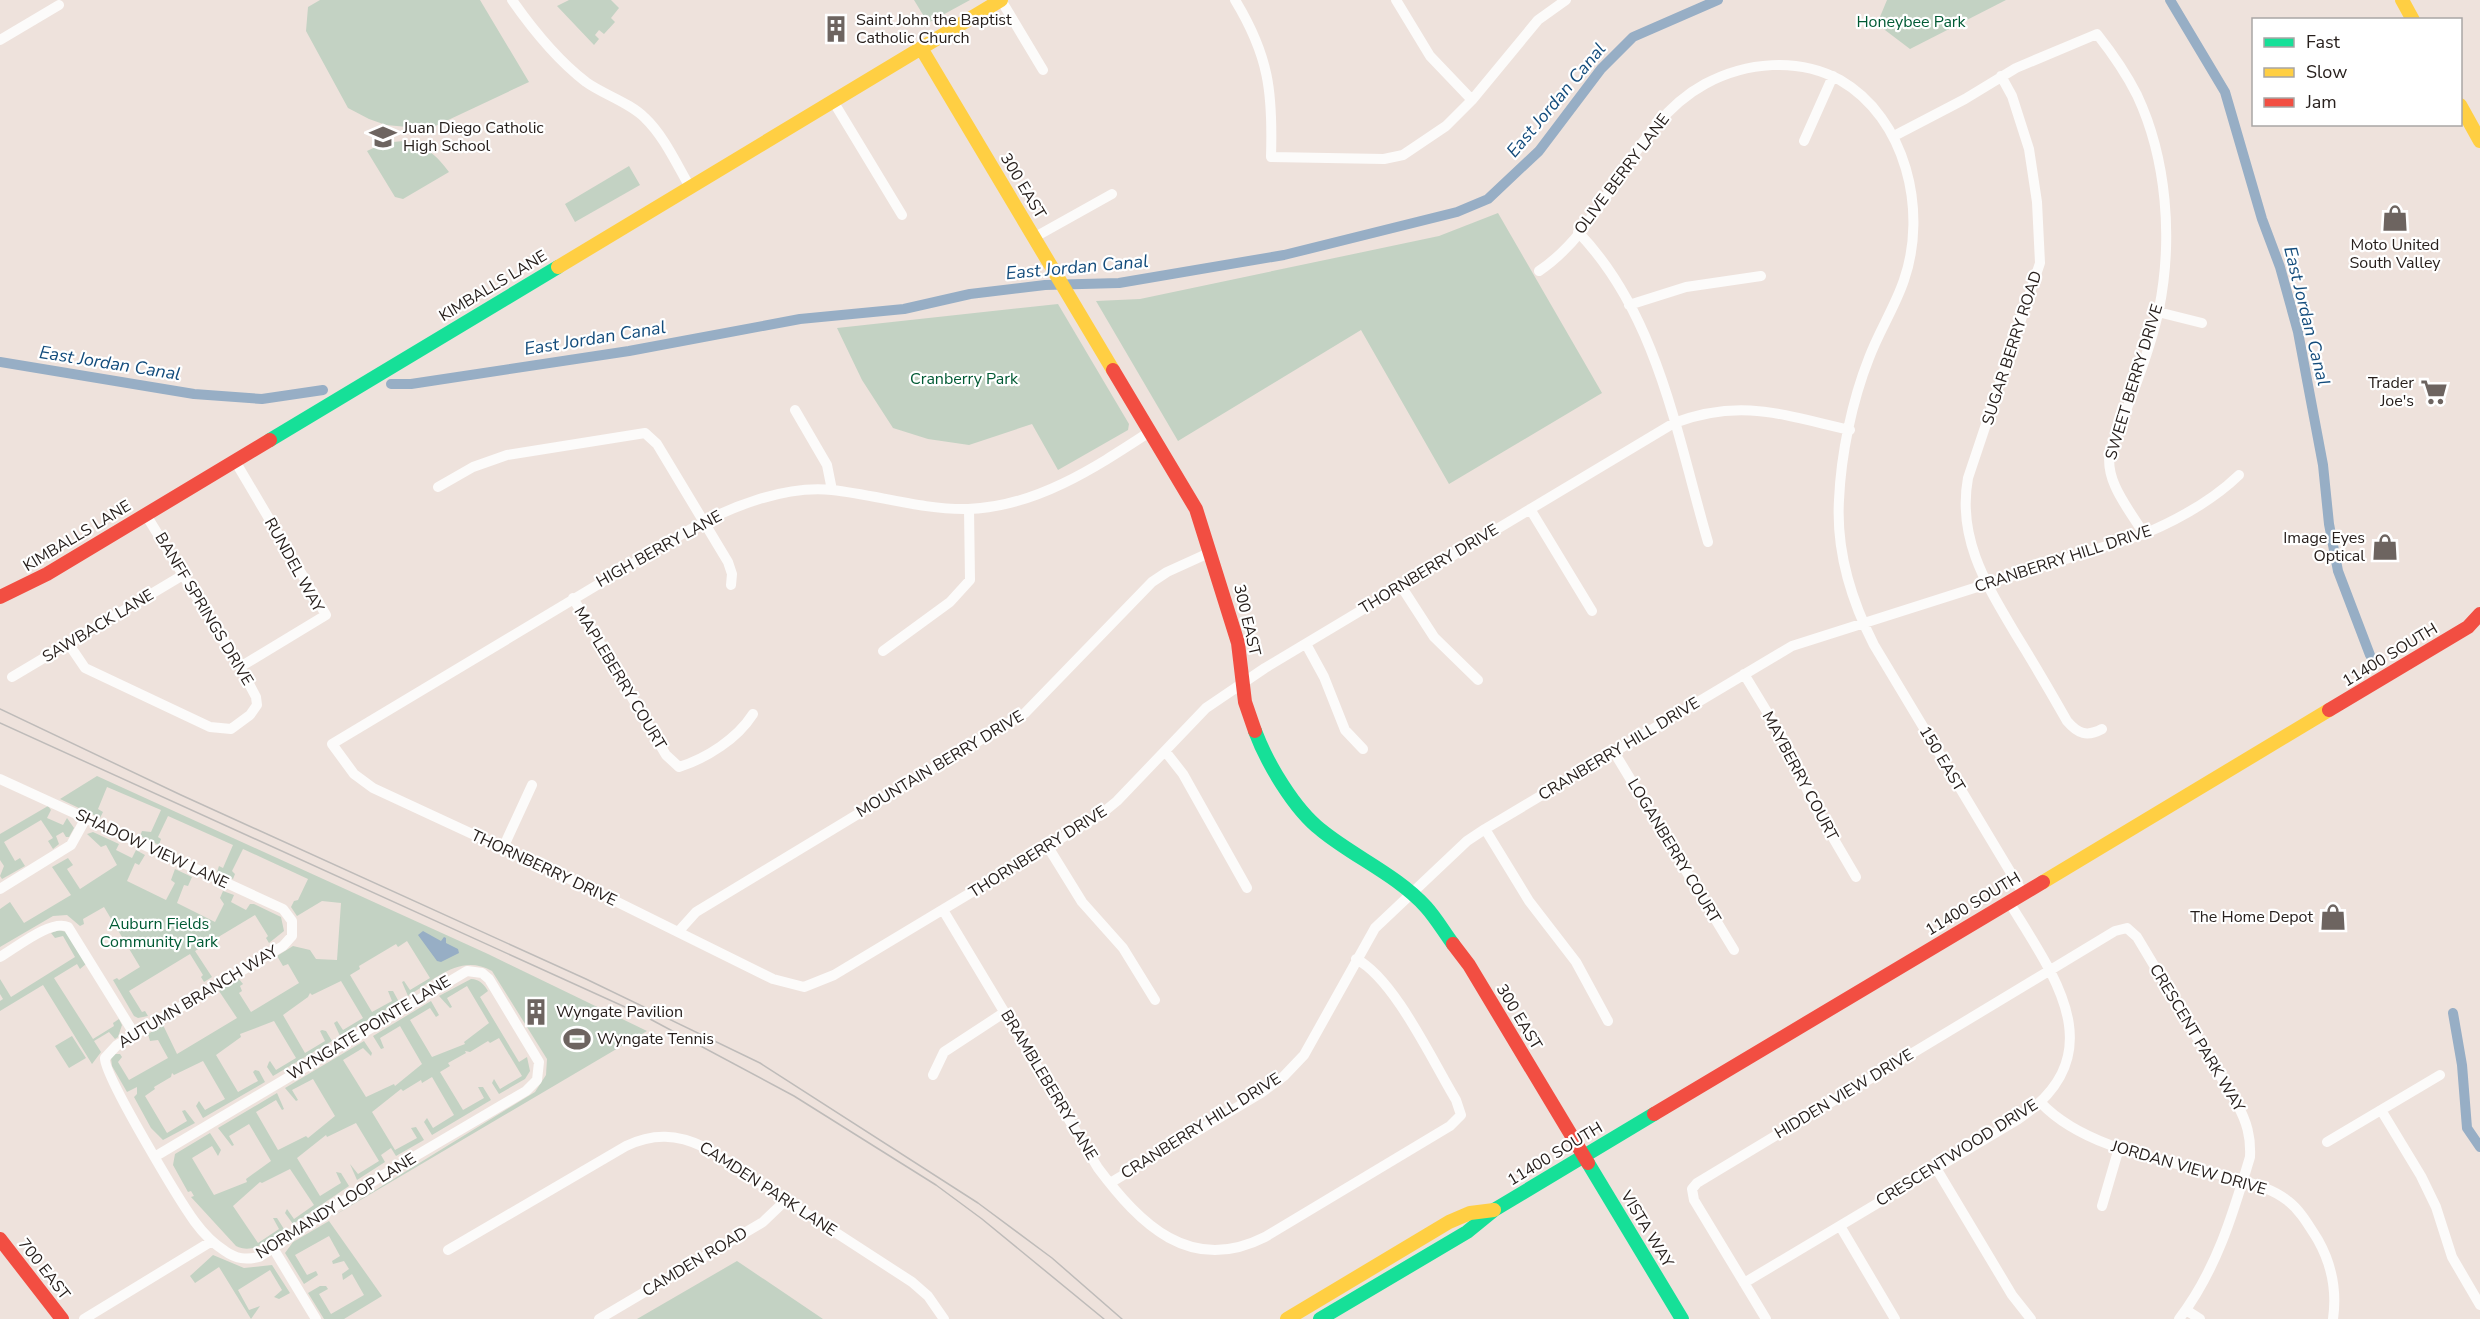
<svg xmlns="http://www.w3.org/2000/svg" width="2480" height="1319" font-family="'Nunito Sans',sans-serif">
	<rect width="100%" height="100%" fill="#eee2dc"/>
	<path fill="#c3d2c3" d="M320,0H480L529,82L429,129L386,125L369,119L348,108L306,31L308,7Z
		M569,0H611L619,8L611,18L615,22L604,34L599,30L595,35L599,39L594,45L557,6Z
		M914,0H970L928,23Z
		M1887,0H2006L1910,49L1877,24Z
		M403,141C425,146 436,154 449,172L403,199L395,197L367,151L384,143Z
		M629,166L640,185L575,222L565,204Z
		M1498,213L1602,393L1449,484L1361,330L1178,441L1096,301L1140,299L1439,236Z
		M1058,304L1129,424L1128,430L1058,470L1032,424L969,445L928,439L893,428L862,380L837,328Z
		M97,776L488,954L647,1031L330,1218L535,1092L546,1075L547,1059L492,971C461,953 435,979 408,996L402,982L404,981L410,990L430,978L407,941L398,947L396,944L359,966L360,969L350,975L372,1012L392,1001L388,991H393L399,1002L340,1036L334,1023L337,1021L343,1030L363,1018L341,981L312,995L310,993L308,997L283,1015L305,1053L325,1041L320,1031L322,1030L326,1031L332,1041L273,1076L267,1067L269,1062L270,1061L276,1070L296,1058L274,1021L240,1034L241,1037L216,1055L238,1092L258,1081L253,1072L255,1070L259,1071L265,1082L203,1118L196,1106L199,1101L205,1110L225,1099L203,1061L174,1075L172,1073L171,1077L154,1087L155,1089L145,1096L167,1133L187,1121L182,1111L185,1110L195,1123L163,1140L151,1128L134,1097L137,1094V1087L127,1092L112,1066L111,1058L114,1054H120L122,1057L118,1062L129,1080L168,1058L158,1040L150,1041L148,1034L163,1025L177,1054L237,1018L219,991L239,979L243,984L240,986L242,991L239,993L251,1012L299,983L288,964L283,966L277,956L293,946L310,950L316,959L337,960L341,903L322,901L297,916L291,907L294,901L298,900L308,879L243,849L232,871L235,874L233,879L217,872L219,866L223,868L233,845L168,816L158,837L161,839L159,845L140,836L142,831L151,832L161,810L107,787L98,809L103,812L100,818L60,799Z
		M48,806L51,810L47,818L63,825L67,818L74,828L69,837H66L63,832L56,836L59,844L53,849L48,841L53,838L41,820L4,842L15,861L20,858L25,866L2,879L0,876L4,866L0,860V834Z
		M93,832L119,844L116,850L132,858L136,850L145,855L139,865L135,863L127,881L166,900L175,883L171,880L175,869L192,877L188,886L184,885L177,903L215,922L224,904L220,898L223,891L234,895L231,902L246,910L250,904H254L281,917L284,931L269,943L266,938L268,936L255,915L195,951L212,977L204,982L201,977L203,975L190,954L129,991L142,1012L145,1011L148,1016L138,1018L134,1016L113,980L117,978L119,980L140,967L104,907L83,919L84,924L80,926L67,915L53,916L0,947V909L10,902L24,923L71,895L52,867L68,858L73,865L67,869L80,889L117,865L106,845L101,847L87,834Z
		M59,930L66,932L86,964L80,969L77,964L54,978L93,1039L114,1026L113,1023L119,1019L122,1025L118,1037L115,1039L109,1032L94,1041L101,1052L92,1064L43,985L0,1011V1001L3,999L0,994V979L11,997L75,957L63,936L55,938L51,933Z
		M471,979C479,979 484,984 488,991L480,997L519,1062L527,1057L530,1071L525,1079L499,1094L492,1083L494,1079L500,1089L522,1076L499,1038L490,1043L488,1041L470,1052L465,1051L466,1053L448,1063L450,1066L440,1072L463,1110L484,1098L478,1087H483L491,1100L432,1135L424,1122L427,1118L433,1128L454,1115L432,1077L422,1083L421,1080L403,1091L401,1089L372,1112L395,1150L417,1138L411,1128L416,1127L424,1140L396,1156L391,1148L381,1155L385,1162L357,1180L350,1164L358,1174L379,1161L356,1123L327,1137L326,1135L297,1158L320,1196L341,1183L336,1172L341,1173L349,1186L293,1224L285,1213L287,1209L294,1219L314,1205L290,1169L262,1183L260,1182L233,1206L258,1243L279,1229L273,1218H277L284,1229C270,1239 254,1255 236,1246L191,1197L194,1196L191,1191L188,1192L173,1165L175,1154L210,1133L221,1150L218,1156L212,1146L192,1158L214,1195L247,1182L246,1179L271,1161L249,1124L229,1136L234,1145L232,1146L218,1128L277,1093L284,1109L282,1110L276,1100L256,1112L278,1150L306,1136L308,1138L335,1116L313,1079L292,1090L298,1100L296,1101L285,1088L364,1041L372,1053L371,1056L363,1048L343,1060L366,1097L394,1084L395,1086L422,1064L400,1026L380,1038L384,1048L381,1049L373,1036L431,1001L439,1015L436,1017L430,1008L410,1020L432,1057L465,1044L464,1042L489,1023L467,986L447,998L452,1007L450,1008L439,996Z
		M72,1036L86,1058L69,1068L55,1046Z
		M329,1221L382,1296L344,1319H324L308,1293L320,1286H326L328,1289L319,1294L331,1314L364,1295L352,1274L343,1280L342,1274L349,1269L344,1261L333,1264L332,1261L340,1256L329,1236L295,1255L307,1275L316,1271L318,1275L304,1284L285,1253L293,1242Z
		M213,1255L244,1268L272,1265L290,1293L279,1299L274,1297L282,1290L270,1270L238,1290L249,1310L260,1306L251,1319L219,1267L195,1283L190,1276Z
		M737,1261L823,1319H637Z"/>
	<path fill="#97aec5" d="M423,931L441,941L444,937L446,938V943L458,949L459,953L441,962L437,961L418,935Z"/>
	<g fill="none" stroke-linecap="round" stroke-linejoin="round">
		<path stroke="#97aec5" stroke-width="10" d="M2170,0L2225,92L2262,219L2280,267L2298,332L2323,465L2329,524L2338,571L2370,655
			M0,362L194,394L262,399L323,390
			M391,384H411L629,351L800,319L904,309L970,294L1045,285L1119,283L1284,255L1457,212L1488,199L1539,151L1601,69L1633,37L1718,0
			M2453,1013L2462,1065L2467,1128L2480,1147"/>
		<path stroke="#fcfbfa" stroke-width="10" d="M512,0C533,30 556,59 586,82C604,95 629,102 645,118C664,136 677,165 690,187
			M1001,0L1043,70
			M1235,0C1269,56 1273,92 1271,157L1384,159L1403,155L1446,126L1472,100L1538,20L1566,0
			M1396,0L1430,56L1472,100
			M0,40L59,5
			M2001,76L2012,96L2029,149L2037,202L2040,263L1968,478C1957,538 1986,584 2015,633C2033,662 2050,691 2067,721C2078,734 2087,737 2102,729
			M833,101L902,215
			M1894,136L1965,99L2016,68L2097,34C2112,53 2126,73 2137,95C2167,159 2173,239 2159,309C2150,352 2127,409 2110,451C2104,481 2129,509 2144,534
			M1804,141L1833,76
			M1578,232C1658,315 1677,436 1708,542
			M1035,237L1112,194
			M1539,271C1608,225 1631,124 1705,84C1746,62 1798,57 1840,80C1906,118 1928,211 1904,280C1895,307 1879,331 1869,358C1852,401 1841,454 1839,500C1836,551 1851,600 1874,645L2023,893
			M1629,305L1686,287L1761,276
			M2158,312L2202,323
			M795,410L827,465L832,490
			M1151,431C1096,467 1036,507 968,509C923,510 877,495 832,490C785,485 729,507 689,530L332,744L354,774L373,788L591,889L773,979L804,987L834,975L1100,815L1117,801L1206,708L1265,668L1674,423C1741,398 1783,415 1850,430
			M235,461L326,615L240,667
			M438,487L473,467L507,455L645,433L657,444L728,562L732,574L731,585
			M1530,509L1592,611
			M1401,586L1434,637L1478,680
			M573,598L666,755L679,767C707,758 737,739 753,714
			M68,643L85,668L210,727L231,729L250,715L257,705L256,697L240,667L146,515
			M1306,644L1324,677L1345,730L1363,749
			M883,651L950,602L970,580L969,509
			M1744,674L1784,740L1815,807L1856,877
			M12,677L183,575
			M1165,751L1183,774L1247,888
			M1614,752L1734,950
			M0,779L283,909L292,921V936L283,946L117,1045L105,1058C103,1074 181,1203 195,1222C203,1233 214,1244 225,1251C236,1259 246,1260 259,1257L378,1178L526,1091L537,1080L539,1062L489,979L482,973L467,971L156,1156
			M1485,829L1529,901L1576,962L1608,1021
			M1048,847L1082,902L1123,948L1155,1000
			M503,848L532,785
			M0,889L71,845L86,818
			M943,910L1098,1168C1140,1224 1190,1275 1265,1237L1450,1126L1461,1115L1456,1100C1433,1062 1394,978 1356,959
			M678,932L696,912L1025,713L1152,582L1167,572L1211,552
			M0,957C16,948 51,919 68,927L135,1035
			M933,1075L944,1052L1005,1012
			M2041,1103C2086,1150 2167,1160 2229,1177C2249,1183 2271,1187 2288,1201C2301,1211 2309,1226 2318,1240C2332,1265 2337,1291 2333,1319
			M2381,1110L2421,1176L2436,1207L2452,1257L2480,1305
			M2327,1142L2440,1075
			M1936,1168L2012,1295L2031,1319
			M1110,1183L1261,1093L1284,1076L1304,1055L1375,928L1467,841L1485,829L1792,646L2144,534C2177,520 2213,500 2239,475
			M2102,1206L2119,1148
			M1840,1226L1895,1319
			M273,1248L316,1319
			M448,1250L626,1146C653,1133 677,1134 704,1147L912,1282L928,1296L944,1319
			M1744,1283L2017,1120C2116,1055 2054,976 2009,902
			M2186,1310L2200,1319
			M84,1319L212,1241
			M599,1319L763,1222L786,1200
			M1766,1319L1694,1200L1692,1189L1697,1183L2067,960L2115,931L2127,928L2137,937L2237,1104C2247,1122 2251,1137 2250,1157C2233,1214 2216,1271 2179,1319"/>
		<path stroke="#16e098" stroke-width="14" d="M270,440L558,267
			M1255,731C1267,763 1294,809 1321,830C1354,857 1397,875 1426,907C1436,918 1444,932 1453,944
			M1588,1163L1682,1319
			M1320,1319L1467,1232L1494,1210L1654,1114"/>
		<path stroke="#ffcf43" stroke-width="14" d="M2402,0L2413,20
			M921,48L1113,370
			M2460,105L2480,141
			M558,267L1001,0
			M2043,882L2329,710
			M1287,1319L1449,1222L1470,1213L1494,1210"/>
		<path stroke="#f24e42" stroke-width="14" d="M1113,370L1196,509L1238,643L1245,702L1255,731
			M0,597L47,574L270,440
			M2329,710L2468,627L2480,614
			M1453,944L1469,965L1588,1163
			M1654,1114L2043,882
			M0,1239L62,1319"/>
		<path stroke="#bebbb9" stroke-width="1.5" d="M0,709L181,795L586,979L760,1063L978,1203L1052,1258L1122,1319
			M0,723L625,1007
			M650,1019L794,1096L936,1185L982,1219L1104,1319"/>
	</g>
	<defs>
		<symbol id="building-bare" viewBox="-9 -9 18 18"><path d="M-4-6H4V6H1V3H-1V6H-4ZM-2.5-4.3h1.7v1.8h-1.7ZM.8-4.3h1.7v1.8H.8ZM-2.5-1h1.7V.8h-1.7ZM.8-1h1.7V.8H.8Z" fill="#6d6460" stroke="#fff" stroke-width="2.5" paint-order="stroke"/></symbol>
		<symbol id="school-bare" viewBox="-9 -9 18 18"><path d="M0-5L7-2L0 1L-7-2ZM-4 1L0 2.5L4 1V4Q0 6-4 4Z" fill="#6d6460" stroke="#fff" stroke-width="2.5" paint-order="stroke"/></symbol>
		<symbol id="shop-bare" viewBox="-9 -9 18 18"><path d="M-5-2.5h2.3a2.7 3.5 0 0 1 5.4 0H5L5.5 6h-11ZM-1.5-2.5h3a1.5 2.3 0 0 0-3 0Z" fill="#6d6460" stroke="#fff" stroke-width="2.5" paint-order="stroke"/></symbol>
		<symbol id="supermarket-bare" viewBox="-9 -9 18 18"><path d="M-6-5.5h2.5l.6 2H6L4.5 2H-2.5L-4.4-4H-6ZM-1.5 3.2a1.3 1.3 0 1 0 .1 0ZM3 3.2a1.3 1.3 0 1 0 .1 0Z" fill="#6d6460" stroke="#fff" stroke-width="2.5" paint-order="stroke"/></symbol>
		<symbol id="stadium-bare" viewBox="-9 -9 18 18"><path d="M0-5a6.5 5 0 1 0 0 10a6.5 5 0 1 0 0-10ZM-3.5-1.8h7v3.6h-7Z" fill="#6d6460" stroke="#fff" stroke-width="2.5" paint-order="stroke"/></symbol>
	</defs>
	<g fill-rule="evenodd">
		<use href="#building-bare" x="817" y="10" width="38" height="38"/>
		<use href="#school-bare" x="364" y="118" width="38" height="38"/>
		<use href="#shop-bare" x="2376" y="199" width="38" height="38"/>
		<use href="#supermarket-bare" x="2415" y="373" width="38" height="38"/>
		<use href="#shop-bare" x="2366" y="528" width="38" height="38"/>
		<use href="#shop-bare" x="2314" y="898" width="38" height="38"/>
		<use href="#building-bare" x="517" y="993" width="38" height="38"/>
		<use href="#stadium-bare" x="558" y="1020" width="38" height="38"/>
	</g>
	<g text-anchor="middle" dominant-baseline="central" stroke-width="4.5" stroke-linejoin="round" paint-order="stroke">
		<g font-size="16" fill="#28201d" stroke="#fff" text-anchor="start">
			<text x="856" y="20">Saint John the Baptist<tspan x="856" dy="18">Catholic Church</tspan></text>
			<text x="403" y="128">Juan Diego Catholic<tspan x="403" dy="18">High School</tspan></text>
			<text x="2395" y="245" text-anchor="middle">Moto United<tspan x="2395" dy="18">South Valley</tspan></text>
			<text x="2414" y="383" text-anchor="end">Trader<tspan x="2414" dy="18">Joe's</tspan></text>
			<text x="2365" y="538" text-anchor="end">Image Eyes<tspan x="2365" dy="18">Optical</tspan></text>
			<text x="2313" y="917" text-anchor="end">The Home Depot</text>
			<text x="556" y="1012">Wyngate Pavilion</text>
			<text x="597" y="1039">Wyngate Tennis</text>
		</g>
		<g font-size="16" fill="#005a34" stroke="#fff">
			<text x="1911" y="22">Honeybee Park</text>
			<text x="964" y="379">Cranberry Park</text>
			<text x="159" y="924">Auburn Fields<tspan x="159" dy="18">Community Park</tspan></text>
		</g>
		<g font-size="16" fill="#28201d" stroke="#fff">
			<text transform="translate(1622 174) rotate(-53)">OLIVE BERRY LANE</text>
			<text transform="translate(1023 186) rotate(59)">300 EAST</text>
			<text transform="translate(493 286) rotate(-31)">KIMBALLS LANE</text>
			<text transform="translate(2012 348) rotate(-72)">SUGAR BERRY ROAD</text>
			<text transform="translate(2134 382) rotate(-73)">SWEET BERRY DRIVE</text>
			<text transform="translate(77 536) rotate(-31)">KIMBALLS LANE</text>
			<text transform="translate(659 549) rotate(-29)">HIGH BERRY LANE</text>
			<text transform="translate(2063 559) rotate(-18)">CRANBERRY HILL DRIVE</text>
			<text transform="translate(294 565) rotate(61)">RUNDEL WAY</text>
			<text transform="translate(1429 569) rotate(-31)">THORNBERRY DRIVE</text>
			<text transform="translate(204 609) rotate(59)">BANFF SPRINGS DRIVE</text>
			<text transform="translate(1247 620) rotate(77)">300 EAST</text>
			<text transform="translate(98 626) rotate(-31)">SAWBACK LANE</text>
			<text transform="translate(2390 655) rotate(-31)">11400 SOUTH</text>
			<text transform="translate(620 678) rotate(59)">MAPLEBERRY COURT</text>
			<text transform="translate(1619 749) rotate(-31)">CRANBERRY HILL DRIVE</text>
			<text transform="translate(1942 759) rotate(59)">150 EAST</text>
			<text transform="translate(940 764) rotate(-31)">MOUNTAIN BERRY DRIVE</text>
			<text transform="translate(1800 776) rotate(62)">MAYBERRY COURT</text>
			<text transform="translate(152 849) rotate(25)">SHADOW VIEW LANE</text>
			<text transform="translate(1674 851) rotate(59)">LOGANBERRY COURT</text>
			<text transform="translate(1038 852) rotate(-32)">THORNBERRY DRIVE</text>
			<text transform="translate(544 868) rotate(25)">THORNBERRY DRIVE</text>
			<text transform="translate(1973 904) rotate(-31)">11400 SOUTH</text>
			<text transform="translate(198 997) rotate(-31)">AUTUMN BRANCH WAY</text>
			<text transform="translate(1519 1017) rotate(59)">300 EAST</text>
			<text transform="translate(369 1028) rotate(-31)">WYNGATE POINTE LANE</text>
			<text transform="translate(2197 1038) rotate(59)">CRESCENT PARK WAY</text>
			<text transform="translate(1049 1085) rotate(59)">BRAMBLEBERRY LANE</text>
			<text transform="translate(1844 1094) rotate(-31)">HIDDEN VIEW DRIVE</text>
			<text transform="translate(1201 1126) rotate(-32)">CRANBERRY HILL DRIVE</text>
			<text transform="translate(1957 1153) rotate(-32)">CRESCENTWOOD DRIVE</text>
			<text transform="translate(1555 1154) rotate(-31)">11400 SOUTH</text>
			<text transform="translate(2189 1168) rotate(16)">JORDAN VIEW DRIVE</text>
			<text transform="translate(768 1189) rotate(33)">CAMDEN PARK LANE</text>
			<text transform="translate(336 1206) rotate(-32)">NORMANDY LOOP LANE</text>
			<text transform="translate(1647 1229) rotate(59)">VISTA WAY</text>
			<text transform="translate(695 1262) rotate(-31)">CAMDEN ROAD</text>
			<text transform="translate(44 1269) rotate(52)">700 EAST</text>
		</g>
		<g font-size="18" font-style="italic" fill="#134c7c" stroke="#fff">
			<text transform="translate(1556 100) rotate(-50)">East Jordan Canal</text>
			<text transform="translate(1077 267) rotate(-5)">East Jordan Canal</text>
			<text transform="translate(2307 316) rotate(76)">East Jordan Canal</text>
			<text transform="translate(595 338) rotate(-9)">East Jordan Canal</text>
			<text transform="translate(110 363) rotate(9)">East Jordan Canal</text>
		</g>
	</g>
	<rect x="2252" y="18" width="210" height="108" fill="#ffffff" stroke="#a9a6a5" stroke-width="1.5"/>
	<rect x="2264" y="38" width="30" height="9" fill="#16e098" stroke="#a9a6a5" stroke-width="1.5"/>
	<text x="2306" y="48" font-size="18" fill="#28201d">Fast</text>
	<rect x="2264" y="68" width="30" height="9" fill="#ffcf43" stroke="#a9a6a5" stroke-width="1.5"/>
	<text x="2306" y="78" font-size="18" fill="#28201d">Slow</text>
	<rect x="2264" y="98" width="30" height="9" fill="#f24e42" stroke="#a9a6a5" stroke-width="1.5"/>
	<text x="2306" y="108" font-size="18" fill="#28201d">Jam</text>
</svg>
